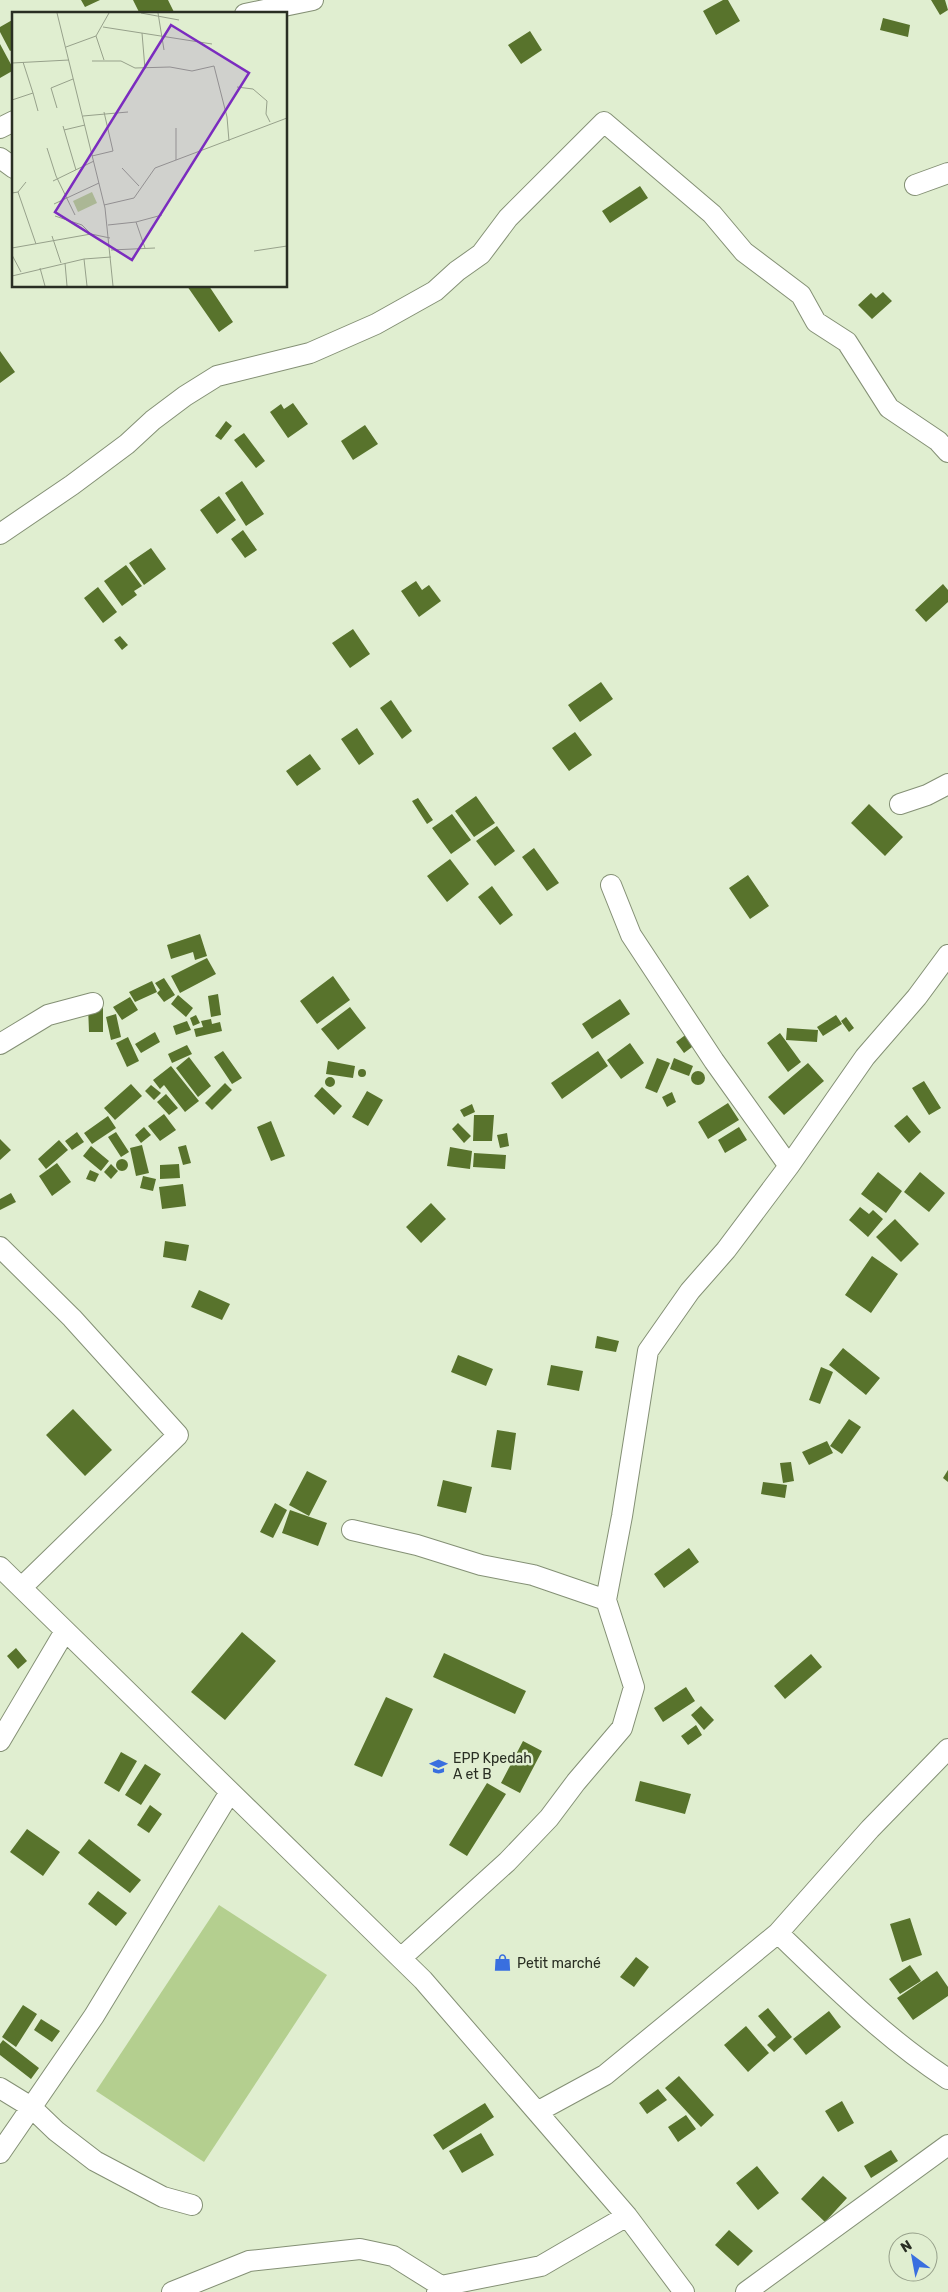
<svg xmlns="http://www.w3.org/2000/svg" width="948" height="2292" font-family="Rubik,sans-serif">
	<rect width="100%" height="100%" fill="#e0eed0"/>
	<path fill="#b4cf8f" d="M219,1905L327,1975L204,2162L96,2091Z"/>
	<path fill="#58732c" d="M81,0H100L85,7Z
		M133,0H168L175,14H140Z
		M723,0H728L740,21L716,35L703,11Z
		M931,0H945L948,10L940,15Z
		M883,18L910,25L908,37L880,30Z
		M14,19V49L10,51L0,32V27Z
		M530,31L542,50L521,64L508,45Z
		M0,44L14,70L0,78Z
		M640,186L648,198L610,223L602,211Z
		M187,286H209L233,322L219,332Z
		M883,292L892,301L872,319L858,305L871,293L876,298Z
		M0,351L15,372L0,383Z
		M293,403L308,424L288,438L270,412L281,404L284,409Z
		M226,421L232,426L221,440L215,436Z
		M365,425L378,444L353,460L341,441Z
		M244,433L265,461L256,468L234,440Z
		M242,481L264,514L246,526L225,493Z
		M219,496L236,520L217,534L200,510Z
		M243,530L257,550L245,558L231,539Z
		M151,548L166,569L144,585L129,563Z
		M126,565L142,586L134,591L137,595L122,606L104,581Z
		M416,581L422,590L429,585L441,601L419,617L401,591Z
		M943,584L948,590V602L926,622L915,610Z
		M98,587L117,612L103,623L84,598Z
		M353,629L370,654L350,668L332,643Z
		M120,636L128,645L122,650L114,640Z
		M601,682L613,699L580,722L568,705Z
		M391,700L412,731L402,739L380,708Z
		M357,728L374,754L359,765L341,739Z
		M575,732L592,755L569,771L552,748Z
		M310,754L321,769L297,786L286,771Z
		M476,796L495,823L474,837L455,811Z
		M418,798L433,820L427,824L412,801Z
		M869,804L903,837L885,856L851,823Z
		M452,814L471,840L451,854L432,828Z
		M497,826L515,851L495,866L476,841Z
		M534,848L559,883L547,891L522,857Z
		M450,859L469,884L447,902L427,876Z
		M748,875L769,906L750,919L729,888Z
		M492,886L513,915L500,925L478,897Z
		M200,934L207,956L195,960L193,952L171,959L167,945Z
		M207,958L216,974L180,993L171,976Z
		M333,976L350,1000L317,1024L300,1001Z
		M164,978L175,995L164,1002L157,993L160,990L155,983Z
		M152,981L157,992L135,1002L129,992Z
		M218,994L221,1015L211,1017L208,996Z
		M178,995L193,1008L186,1017L171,1004Z
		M130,997L138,1010L122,1020L113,1007Z
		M620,999L630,1014L592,1039L582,1024Z
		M88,1006H103V1032H89Z
		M350,1007L366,1028L338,1050L321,1029Z
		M116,1014L121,1037L111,1040L106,1017Z
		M196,1015L200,1023L193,1026L190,1018Z
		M836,1015L842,1024L823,1036L817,1027Z
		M846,1017L854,1028L849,1032L841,1021Z
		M211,1019L212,1024L220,1022L222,1031L196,1037L194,1029L203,1027L201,1021Z
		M187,1021L191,1030L176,1035L173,1026Z
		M787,1028L818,1030L817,1042L786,1040Z
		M155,1032L160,1042L141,1053L135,1044Z
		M688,1033L696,1044L684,1053L676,1042Z
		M780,1033L801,1062L788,1072L767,1043Z
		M128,1037L139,1061L127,1067L116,1043Z
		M630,1043L644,1063L621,1079L607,1060Z
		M187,1045L192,1054L172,1063L168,1054Z
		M223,1051L242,1078L232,1084L214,1057Z
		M598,1051L608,1066L562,1099L551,1083Z
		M189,1057L211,1086L198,1097L176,1068Z
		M657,1058L670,1063L657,1093L645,1088Z
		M674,1058L693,1066L689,1076L670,1069Z
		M328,1061L355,1066L353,1078L326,1074Z
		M808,1063L824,1081L784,1115L768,1097Z
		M171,1066L199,1101L185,1112L164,1085L160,1089L153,1080Z
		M358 1073a4 4 0 1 1 8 0a4 4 0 1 1-8 0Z
		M691 1078a7 7 0 1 1 14 0a7 7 0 1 1-14 0Z
		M325 1082a5 5 0 1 1 10 0a5 5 0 1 1-10 0Z
		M924,1081L941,1108L929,1115L912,1088Z
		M225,1083L232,1090L212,1110L205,1103Z
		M131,1084L142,1096L115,1120L104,1108Z
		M151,1085L161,1093L154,1100L145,1091Z
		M322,1087L342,1106L334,1115L314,1096Z
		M367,1091L383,1100L368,1126L352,1117Z
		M672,1092L676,1102L667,1107L662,1097Z
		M166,1094L178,1108L169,1115L157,1102Z
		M728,1103L739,1120L708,1139L698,1122Z
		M472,1104L475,1112L464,1117L460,1110Z
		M164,1114L176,1130L160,1141L148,1126Z
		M474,1115H494L492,1141H473Z
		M907,1115L921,1132L909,1143L894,1126Z
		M108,1116L116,1128L92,1144L84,1133Z
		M271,1121L285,1156L271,1161L257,1127Z
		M458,1123L471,1136L464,1143L452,1129Z
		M144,1127L151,1135L141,1143L135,1135Z
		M739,1127L747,1140L725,1153L718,1140Z
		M77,1132L84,1142L72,1150L65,1141Z
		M116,1132L129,1152L121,1157L108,1137Z
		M507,1133L509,1146L500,1148L497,1135Z
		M0,1139L11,1150L0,1160Z
		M59,1140L68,1150L46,1169L38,1159Z
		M142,1145L149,1173L136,1176L130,1148Z
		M186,1145L191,1163L183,1165L178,1147Z
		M91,1146L109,1161L101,1171L83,1156Z
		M450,1147L472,1151L470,1169L447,1166Z
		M474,1153L506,1155L505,1169L473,1167Z
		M116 1165a6 6 0 1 1 12 0a6 6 0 1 1-12 0Z
		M57,1163L71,1182L52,1196L39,1176Z
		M111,1164L118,1171L111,1179L104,1172Z
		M179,1164L180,1178L160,1179V1165Z
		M90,1170L99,1174L95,1182L86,1179Z
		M878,1172L902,1191L886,1213L861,1194Z
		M920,1172L945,1193L929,1212L904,1192Z
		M143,1176L156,1179L153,1191L140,1188Z
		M183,1184L186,1206L162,1209L159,1187Z
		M11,1193L16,1202L0,1210V1199Z
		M431,1203L446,1219L421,1243L406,1227Z
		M860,1207L869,1214L873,1210L883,1219L868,1237L849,1220Z
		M895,1219L919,1244L901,1262L876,1237Z
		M165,1241L189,1245L186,1261L163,1257Z
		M872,1256L898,1274L871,1313L845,1295Z
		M199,1290L230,1304L222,1320L191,1307Z
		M597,1336L619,1341L616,1352L595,1348Z
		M843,1348L880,1378L866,1395L829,1365Z
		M458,1355L493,1369L486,1386L451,1372Z
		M551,1365L583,1371L579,1391L547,1385Z
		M821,1367L833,1372L820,1404L809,1400Z
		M73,1409L112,1450L85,1476L46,1435Z
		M849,1419L861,1427L842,1454L830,1446Z
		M497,1430L516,1433L511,1470L491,1467Z
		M827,1441L833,1453L809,1465L802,1452Z
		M791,1462L794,1481L783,1483L780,1463Z
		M948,1470V1482L943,1478Z
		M307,1471L327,1481L309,1516L289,1505Z
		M443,1480L472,1487L466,1513L437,1506Z
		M763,1482L787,1485L785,1498L761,1494Z
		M275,1503L287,1510L273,1538L260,1532Z
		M290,1510L327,1523L318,1546L282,1533Z
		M689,1548L699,1562L664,1588L654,1574Z
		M242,1632L276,1661L225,1720L191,1692Z
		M16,1648L27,1661L18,1669L7,1656Z
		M444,1653L526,1691L515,1714L433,1677Z
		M811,1654L822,1667L785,1699L774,1686Z
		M686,1687L695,1701L663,1722L654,1708Z
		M386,1697L413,1709L382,1777L354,1765Z
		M701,1706L714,1720L704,1730L691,1715Z
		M696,1725L702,1735L688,1745L681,1736Z
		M523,1741L542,1751L520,1793L501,1783Z
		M121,1752L137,1761L119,1792L104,1783Z
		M145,1764L161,1774L141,1805L125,1795Z
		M640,1781L691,1794L685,1814L635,1801Z
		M487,1783L506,1794L467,1856L449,1845Z
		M150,1805L162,1814L149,1833L137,1825Z
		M27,1829L60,1852L43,1876L10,1852Z
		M89,1839L141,1880L130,1893L78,1853Z
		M98,1891L127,1913L116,1926L88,1904Z
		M910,1918L922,1955L902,1962L890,1924Z
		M636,1957L649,1967L634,1987L620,1977Z
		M910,1965L921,1981L900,1994L889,1979Z
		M937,1971L948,1987V1996L913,2020L897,1998Z
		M23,2005L37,2014L16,2047L2,2037Z
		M768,2008L792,2037L774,2052L767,2045L776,2037L758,2016Z
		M829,2011L841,2027L806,2055L793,2039Z
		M41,2019L60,2031L52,2042L34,2030Z
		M746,2026L769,2053L748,2072L724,2045Z
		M3,2040L39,2068L31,2079L0,2055V2044Z
		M679,2076L714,2115L701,2127L665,2088Z
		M658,2089L667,2100L647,2114L639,2103Z
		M842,2101L854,2123L838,2132L825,2111Z
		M485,2103L494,2117L443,2150L433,2135Z
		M686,2115L696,2129L678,2142L668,2127Z
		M481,2133L494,2155L462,2173L449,2151Z
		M891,2150L898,2161L871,2178L864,2166Z
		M757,2166L779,2193L758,2210L736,2183Z
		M823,2176L847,2198L825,2222L801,2199Z
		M729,2230L753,2251L738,2266L715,2245Z"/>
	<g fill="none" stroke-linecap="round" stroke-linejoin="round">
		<defs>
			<path id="minor" d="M245,14L313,0
				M0,128L14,121
				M0,158L14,168
				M915,185L948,173
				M0,534L72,485L127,444L153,420L185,396L217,376L310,353L376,324L435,291L457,271L481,254L508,218L604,122L712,214L744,252L801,295L816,322L847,342L889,408L938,441L948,452
				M900,804L927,795L948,784
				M611,885L631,935L714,1061L789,1166
				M0,1044L48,1015L93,1003
				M0,1247L72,1318L178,1435L22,1587
				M352,1530L417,1545L481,1565L533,1575L606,1600
				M0,1567L423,1980L627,2216L684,2292
				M0,1741L65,1631
				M778,1933C832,1985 885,2038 948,2079
				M401,1958L507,1862L549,1818L576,1782L622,1728L634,1687L606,1600L622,1516L648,1351L690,1291L726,1250L789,1166L865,1057L917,997L948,955
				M0,2088L31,2107L56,2131L95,2161L163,2197L192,2205
				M537,2112L605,2075L778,1933L870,1829L948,1749
				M0,2153L94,2016L230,1792
				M172,2292L249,2261L360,2249L393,2256L441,2286
				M437,2292L441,2286L541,2266L627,2216
				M746,2292L948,2145"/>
		</defs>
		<use href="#minor" stroke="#849075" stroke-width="22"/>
		<use href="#minor" stroke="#fff" stroke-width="20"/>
	</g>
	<defs>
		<symbol id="school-bare" viewBox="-9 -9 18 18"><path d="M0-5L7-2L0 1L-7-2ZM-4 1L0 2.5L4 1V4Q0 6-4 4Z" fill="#396fdf" stroke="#e0eed0" stroke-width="2.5" paint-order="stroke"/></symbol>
		<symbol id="shop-bare" viewBox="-9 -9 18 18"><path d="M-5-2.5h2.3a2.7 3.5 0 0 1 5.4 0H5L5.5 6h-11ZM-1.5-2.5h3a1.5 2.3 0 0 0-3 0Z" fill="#396fdf" stroke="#e0eed0" stroke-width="2.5" paint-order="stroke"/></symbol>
	</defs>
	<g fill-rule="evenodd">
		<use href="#school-bare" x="426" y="1754" width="25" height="25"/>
		<use href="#shop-bare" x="490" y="1950" width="25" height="25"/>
	</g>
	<g text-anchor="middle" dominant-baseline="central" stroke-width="5" stroke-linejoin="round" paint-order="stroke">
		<g font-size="14" fill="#292e23" stroke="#e0eed0" text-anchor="start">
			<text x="453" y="1758">EPP Kpedah<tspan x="453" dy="16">A et B</tspan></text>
			<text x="517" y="1963">Petit marché</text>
		</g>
	</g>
	<g transform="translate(12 12)">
		<rect width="275" height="275" fill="#e0eed0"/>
		<path d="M80,180L85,191L66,200L61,189Z" fill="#b4cf8f"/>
		<path fill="none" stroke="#97a18b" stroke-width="1" d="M45,1L93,196L101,274M129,1L167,8M146,1L152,38M91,15L200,32M130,21L133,57M84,24L92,48M54,35L84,24L97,1M80,49H109L123,56L158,55L180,59L202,54L215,105L217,129M0,51L57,48M225,75L241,77L255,89L254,102L258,110M21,81L26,99M0,88L21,81L11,50M45,96L39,76L61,67M71,104L116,100M51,114L64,158M164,116V148M52,118L73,113M35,136L44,164L63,203M80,144L101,139L92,100M110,156L127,174M41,169L82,149M6,180L24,232M0,181L6,180L14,170M42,192L87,171M92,193L122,186L143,156L275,106M43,204L70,213L79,222M124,210L133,236M96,213L124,210L150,203M40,224L49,251M0,236L79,222L98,226M99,238L143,236M242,239L275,234M0,243L9,260M72,247L75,274M53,251L55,274M28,256L33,274M0,264L72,247L99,245"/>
		<path fill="#7b2cbf" fill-opacity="0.15" stroke="#7b2cbf" stroke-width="2.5" d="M159,13L237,61L120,248L43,200Z"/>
		<rect width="275" height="275" fill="none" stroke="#292e23" stroke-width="2.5"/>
	</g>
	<g transform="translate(913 2257) rotate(328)"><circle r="24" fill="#e0eed0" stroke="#97a18b"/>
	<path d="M0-4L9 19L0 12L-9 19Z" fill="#396fdf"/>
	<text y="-8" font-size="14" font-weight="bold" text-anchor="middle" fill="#292e23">N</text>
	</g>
</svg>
